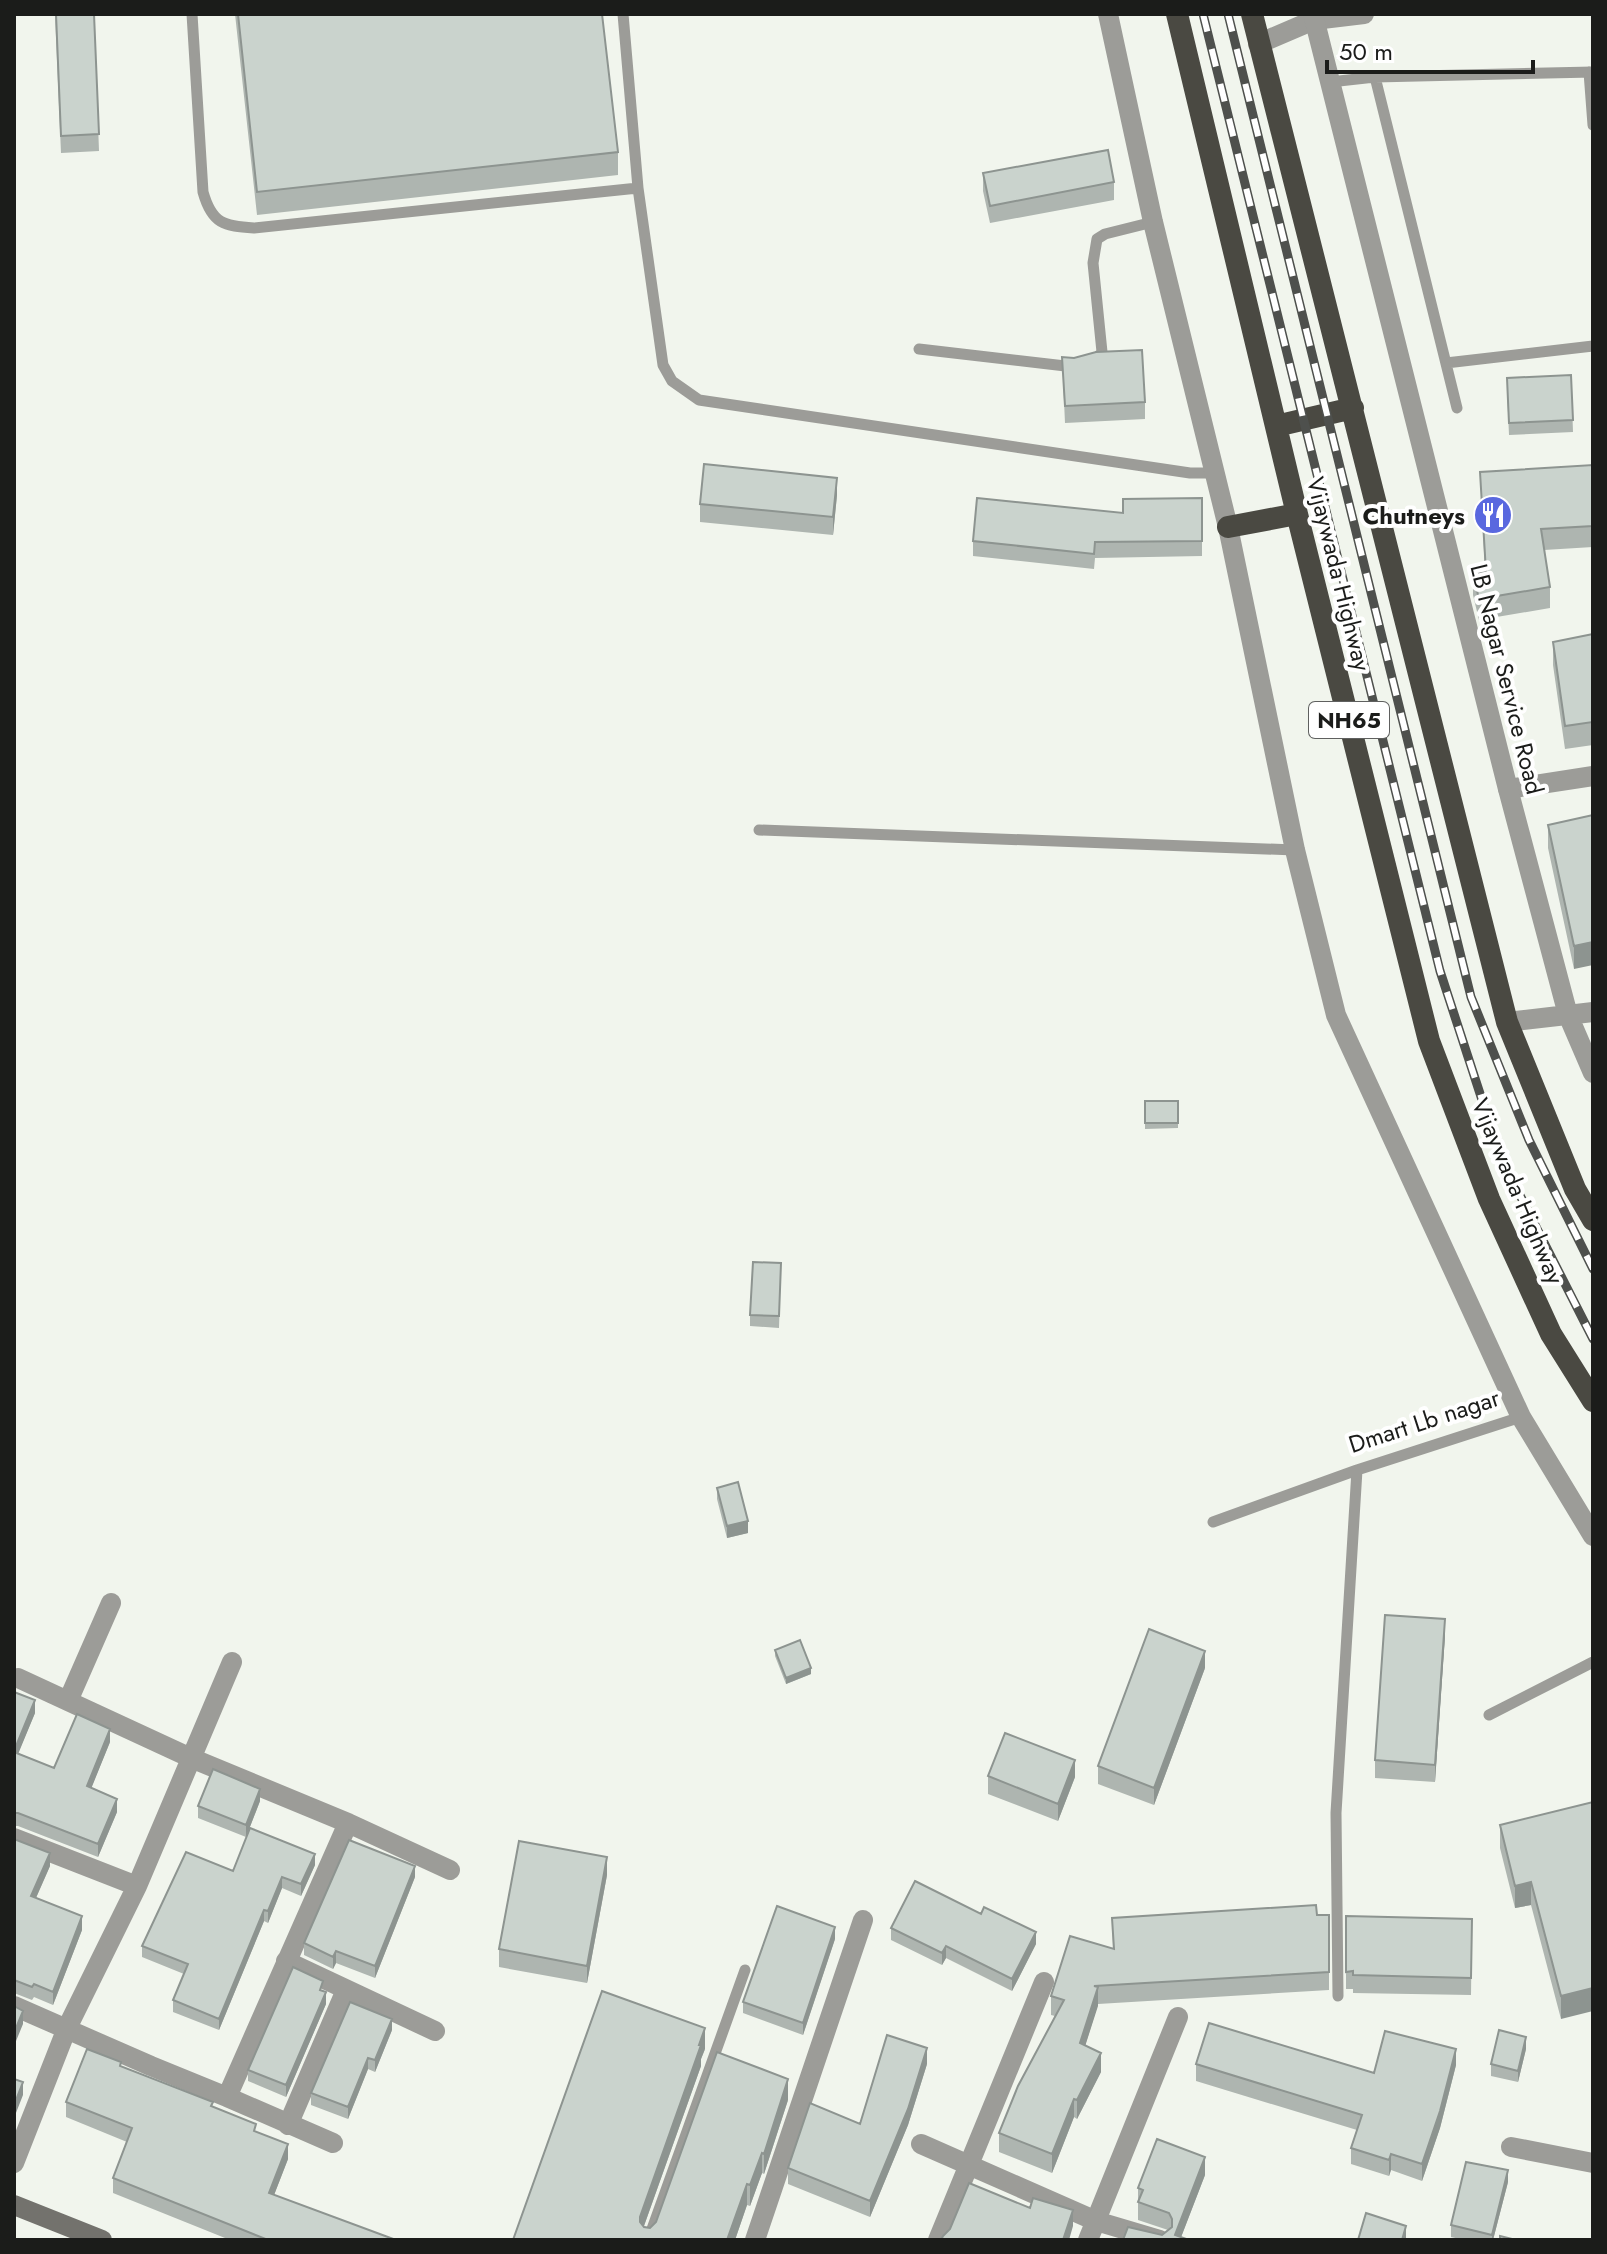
<svg xmlns="http://www.w3.org/2000/svg" width="1607" height="2254" font-family="Jost,sans-serif">
	<rect width="100%" height="100%" fill="#f1f5ed"/>
	<g fill="none" stroke-linecap="round" stroke-linejoin="round">
		<path stroke="#9c9c98" stroke-width="11" d="M192,14L203,192C212,224 224,226 254,228L638,188L623,14
			M1589,72L1593,125
			M1330,82L1375,77
			M638,188L663,365L672,381L699,400L1190,473H1215
			M919,349L1074,367
			M1094,362L1102,352L1093,263L1097,239L1105,234L1153,222
			M1446,363L1593,346
			M1457,408L1375,77L1593,72
			M759,830L1295,850
			M1213,1522L1357,1470L1521,1417
			M1489,1715L1593,1662
			M1338,1996L1336,1813L1357,1470
			M648,2240L745,1970"/>
		<path stroke="#9c9c98" stroke-width="20" d="M1258,44L1314,20L1364,14
			M1508,789L1593,776
			M18,1678L191,1758L348,1823L450,1870
			M68,1701L111,1603
			M14,1838L137,1886
			M286,1961L435,2031
			M14,2006L151,2066L227,2097L348,1823
			M227,2097L333,2143
			M288,2125L346,1990
			M921,2144L1096,2221L1160,2240
			M1511,2147L1593,2163
			M14,2163L67,2028L137,1886L232,1662
			M755,2240L863,1920
			M938,2240L1044,1982
			M1088,2240L1178,2017"/>
		<path stroke="#9c9c98" stroke-width="20" d="M1108,14L1153,222L1228,527L1295,850L1336,1015L1521,1417L1593,1536
			M1313,14L1508,789L1568,1015L1593,1073
			M1507,1022L1593,1012"/>
		<path stroke="#73726d" stroke-width="20" d="M14,2205L102,2240"/>
		<path stroke="#4a4942" stroke-width="22" d="M1177,14L1297,514L1429,1041L1489,1199L1551,1334L1593,1401
			M1252,14L1507,1022L1575,1189L1593,1220
			M1276,426L1353,408
			M1228,527L1297,514"/>
		<defs>
			<path id="rail" d="M1203,14L1440,971L1501,1158L1593,1339
				M1228,14L1471,997L1529,1140L1593,1269"/>
		</defs>
		<use href="#rail" stroke="#4e504d" stroke-width="9"/>
		<use href="#rail" stroke="#fff" stroke-width="6" stroke-dasharray="18" stroke-linecap="butt"/>
	</g>
	<path fill="#aeb5b0" d="M55,14H94L99,151L61,153Z
		M235,14H602L618,152V175L257,215Z
		M983,173L1114,182V200L990,223L983,191Z
		M1062,357L1145,402V419L1065,423Z
		M1571,375L1573,432L1509,435L1507,390Z
		M1593,465V547L1544,550L1550,587V608L1479,620L1473,595V574L1485,572L1480,472Z
		M837,495L833,535L700,522V504Z
		M1202,498V556L1095,558L1094,569L973,556V541Z
		M1593,634V745L1565,749L1553,665V642Z
		M1593,815L1574,969L1548,848V825Z
		M1145,1101H1178V1128L1145,1129Z
		M781,1263L779,1328L750,1326V1315Z
		M717,1488L748,1533L727,1538L717,1499Z
		M1445,1636L1435,1782L1375,1778V1760Z
		M775,1650L811,1674L786,1684L775,1656Z
		M1205,1668L1154,1805L1098,1784V1766Z
		M14,1692L35,1713L18,1753L54,1768L110,1742L91,1788L117,1812L98,1857L18,1826H14Z
		M988,1776L1075,1777L1058,1821L988,1794Z
		M260,1801L246,1837L198,1818V1806Z
		M1593,1802L1561,2019L1531,1905L1515,1908L1500,1848V1825Z
		M14,1839L50,1866L36,1898L82,1930L53,2005L34,1997L32,2000L14,1993Z
		M315,1865L301,1896L282,1888L268,1923L264,1921L219,2030L173,2012V2000L184,1974L142,1957V1946L233,1871Z
		M607,1875L587,1983L499,1967V1949Z
		M415,1877L375,1978L336,1963L333,1969L304,1955V1943Z
		M1329,1915V1990L1098,2004L1085,2046L1101,2072L1077,2119L1074,2117L1052,2173L999,2152V2133L1055,2016L1051,2015V1996L1113,1949L1112,1918Z
		M1346,1916L1472,1919L1471,1995L1353,1993V1989H1346Z
		M891,1928L1036,1944L1012,1991L946,1958L942,1965L891,1940Z
		M835,1939L803,2035L743,2013V2002Z
		M323,1991L326,2004L286,2097L248,2081V2070Z
		M392,2030L375,2072L368,2069L348,2119L311,2105V2093Z
		M705,2049L701,2059V2066L644,2226L650,2228L788,2100L764,2174L762,2173L750,2206L747,2205L735,2240H513Z
		M1526,2049L1518,2082L1491,2076V2064Z
		M927,2064L908,2125L870,2217L788,2184V2168L860,2124Z
		M1196,2064L1374,2073L1456,2065L1440,2128L1422,2181L1391,2170L1389,2176L1351,2164V2148L1357,2130L1196,2081Z
		M121,2067L213,2107L256,2132L288,2159L274,2195L396,2240H230L113,2193V2178L127,2142L66,2117V2102Z
		M1205,2175L1181,2237L1123,2240L1162,2235L1168,2230L1138,2220V2188Z
		M1508,2182L1493,2240H1464L1451,2237V2225Z"/>
	<path fill="#8d9490" d="M837,478V495L833,535V517Z
		M1593,942V965L1574,969V946Z
		M748,1521V1533L727,1538V1526Z
		M1445,1619V1636L1435,1782V1765Z
		M1205,1651V1668L1154,1805V1788Z
		M811,1668V1674L786,1684V1678Z
		M35,1700V1713L14,1764V1751Z
		M110,1729V1742L87,1799V1786Z
		M1075,1760V1777L1058,1821V1804Z
		M260,1789V1801L246,1837V1825Z
		M117,1799V1812L98,1857V1844Z
		M50,1853V1866L31,1909V1896Z
		M315,1854V1865L301,1896V1884Z
		M607,1857V1875L587,1983V1966Z
		M415,1866V1877L375,1978V1966Z
		M282,1877V1888L268,1923V1911Z
		M1531,1882V1905L1515,1908V1886Z
		M264,1910V1921L219,2030V2019Z
		M82,1916V1930L53,2005V1992Z
		M835,1927V1939L803,2035V2023Z
		M1036,1932V1944L1012,1991V1979Z
		M946,1946V1958L942,1965V1953Z
		M336,1951V1963L333,1969V1957Z
		M1098,1987V2006L1080,2062V2043Z
		M1593,1988V2011L1561,2019V1996Z
		M326,1992V2004L286,2097V2085Z
		M23,2011V2024L14,2046V2033Z
		M392,2019V2030L375,2072V2060Z
		M705,2028V2049L701,2059V2066L640,2237V2217Z
		M1526,2037V2049L1518,2082V2071Z
		M927,2048V2064L908,2125L870,2217V2201Z
		M1456,2049V2065L1440,2128L1422,2181V2164Z
		M1101,2053V2072L1077,2119V2100Z
		M368,2058V2069L348,2119V2107Z
		M788,2079V2100L764,2174V2154Z
		M23,2082V2095L14,2118V2105Z
		M1074,2099V2117L1052,2173V2154Z
		M288,2144V2159L269,2208V2193Z
		M762,2153V2173L750,2206V2185Z
		M1391,2154V2170L1389,2176V2160Z
		M1205,2157V2175L1180,2240L1175,2235Z
		M1508,2170V2182L1493,2240H1492V2235Z
		M747,2184V2205L735,2240H727Z
		M1073,2210V2226L1069,2240H1063Z
		M1406,2226V2240H1402Z"/>
	<path fill="#cad3cd" stroke="#8d9490" stroke-width="2" d="M56,14H94L99,134L61,136Z
		M238,14H602L618,152L257,192Z
		M1108,150L1114,182L990,206L983,173Z
		M1142,350L1145,402L1065,406L1062,357L1074,358L1096,352Z
		M1571,375L1573,420L1509,423L1507,378Z
		M704,464L837,478L833,517L700,504Z
		M1593,465V526L1541,529L1550,587L1479,599L1473,574L1486,572L1480,472Z
		M977,498L1123,513V499L1202,498V541L1095,542L1094,554L973,541Z
		M1593,634V722L1565,726L1553,642Z
		M1593,815V942L1574,946L1548,825Z
		M1145,1101H1178V1123H1145Z
		M753,1262L781,1263L779,1316L750,1315Z
		M738,1482L748,1521L727,1526L717,1488Z
		M1385,1615L1445,1619L1435,1765L1375,1760Z
		M1149,1629L1205,1651L1154,1788L1098,1766Z
		M800,1640L811,1668L786,1678L775,1650Z
		M14,1692L35,1700L14,1751Z
		M77,1714L110,1729L87,1786L117,1799L98,1844L18,1813H14V1752L54,1768Z
		M1005,1733L1075,1760L1058,1804L988,1776Z
		M213,1769L260,1789L246,1825L198,1806Z
		M1593,1802V1988L1561,1996L1531,1882L1515,1886L1500,1825Z
		M250,1828L315,1854L301,1884L282,1877L268,1911L264,1910L219,2019L173,2000L188,1964L142,1946L186,1852L233,1871Z
		M14,1839L50,1853L31,1896L82,1916L53,1992L34,1984L32,1987L14,1980Z
		M349,1840L415,1866L375,1966L336,1951L333,1957L304,1943Z
		M519,1841L607,1857L587,1966L499,1949Z
		M915,1881L981,1914L984,1907L1036,1932L1012,1979L946,1946L942,1953L891,1928Z
		M1316,1905L1317,1915H1329V1972L1094,1986L1098,1987L1080,2043L1101,2053L1077,2100L1074,2099L1052,2154L999,2133L1018,2086L1064,2000L1051,1996L1070,1936L1114,1949L1112,1918Z
		M777,1906L835,1927L803,2023L743,2002Z
		M1346,1916L1472,1919L1471,1978L1353,1975V1971L1346,1972Z
		M293,1967L323,1981L320,1990L326,1992L286,2085L248,2070Z
		M602,1991L705,2028L699,2045H701L640,2217V2222L644,2227L650,2228L656,2222L717,2052L788,2079L764,2154L762,2153L750,2185L747,2184L727,2240H513Z
		M350,2002L392,2019L375,2060L368,2058L348,2107L311,2093Z
		M14,2006L23,2011L14,2033Z
		M1209,2023L1374,2073L1385,2031L1456,2049L1440,2111L1422,2164L1391,2154L1389,2160L1351,2148L1362,2115L1196,2064Z
		M1499,2030L1526,2037L1518,2071L1491,2064Z
		M887,2035L927,2048L908,2109L870,2201L788,2168L810,2103L860,2124Z
		M87,2049L121,2062L120,2066L213,2102L211,2106L256,2124L254,2131L288,2144L269,2193L396,2240H268L113,2178L132,2128L66,2102Z
		M14,2079L23,2082L14,2105Z
		M1157,2139L1205,2157L1175,2235L1189,2240H1123L1128,2227L1162,2235L1172,2227V2219L1169,2213L1138,2202L1143,2190L1138,2188Z
		M1466,2162L1508,2170L1492,2235L1451,2225Z
		M969,2183L1030,2208L1033,2198L1073,2210L1063,2240H941L943,2236L950,2229Z
		M1366,2213L1406,2226L1402,2240H1358Z
		M1500,2236L1516,2240H1500Z"/>
	<defs>
		<symbol id="restaurant-disc" viewBox="-11 -11 22 22"><circle r="9.5" fill="#5968df" stroke="#fff"/><path d="M-5-6h1v4h1v-4h1v4h1v-4h1v5L-1.5 .5V6h-2V.5L-5-1ZM5-6V6H3V1.5H1.5Q1.5-4 5-6Z" fill="#fff"/></symbol>
	</defs>
	<g fill-rule="evenodd">
		<use href="#restaurant-disc" x="1471" y="493" width="44" height="44"/>
	</g>
	<g text-anchor="middle" dominant-baseline="central" stroke-width="8" stroke-linejoin="round" paint-order="stroke">
		<rect fill="#fff" stroke="#5f605f" stroke-width="2" x="1309" y="702" width="80" height="36" rx="6"/>
		<g font-size="22" font-weight="bold" fill="#1b1c1a">
			<text x="1349" y="720">NH65</text>
		</g>
		<g font-size="24" font-weight="bold" fill="#1b1c1a" stroke="#fff" text-anchor="end">
			<text x="1465" y="515">Chutneys</text>
		</g>
		<g font-size="24" fill="#1b1c1a" stroke="#fff">
			<text transform="translate(1339 574) rotate(76)">Vijaywada Highway</text>
			<text transform="translate(1507 679) rotate(76)">LB Nagar Service Road</text>
			<text transform="translate(1518 1191) rotate(67)">Vijaywada Highway</text>
			<text transform="translate(1424 1421) rotate(-18)">Dmart Lb nagar</text>
		</g>
	</g>
	<rect width="1607" height="2254" fill="none" stroke="#1b1c1a" stroke-width="32"/>
	<path d="M1327 60v12h206v-12" fill="none" stroke="#1b1c1a" stroke-width="4"/>
	<text x="1339" y="60" font-size="24" fill="#1b1c1a" stroke="#ffffff" stroke-width="6" paint-order="stroke">50 m</text>
</svg>
